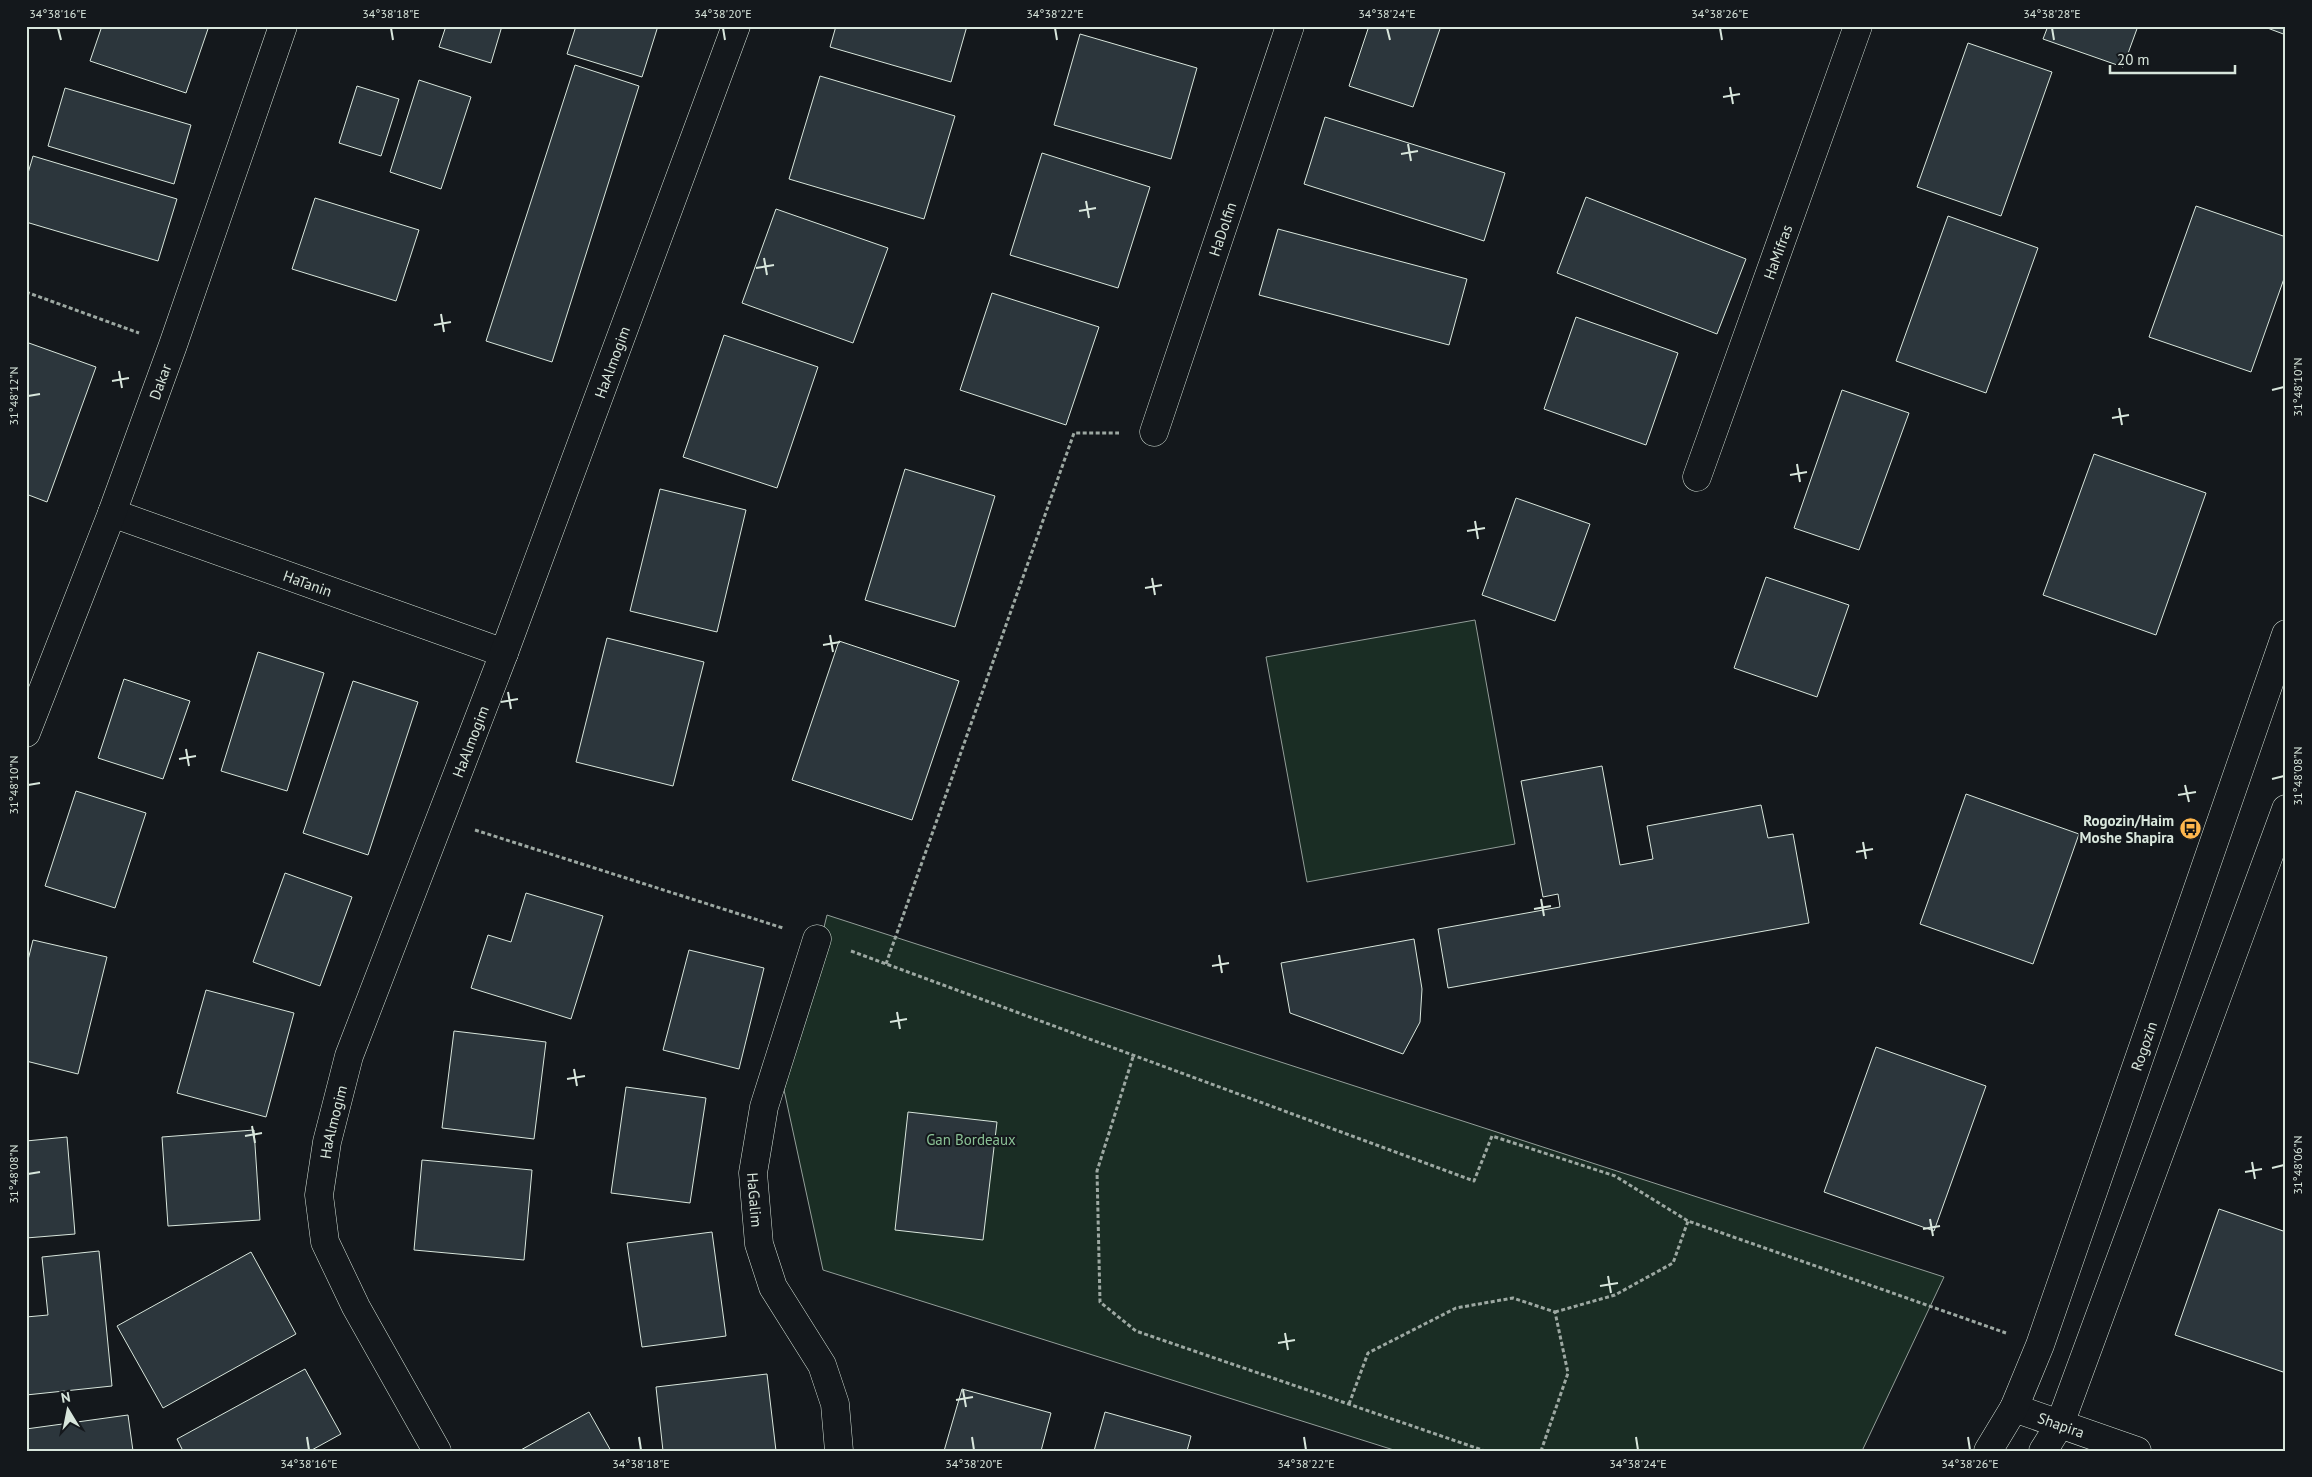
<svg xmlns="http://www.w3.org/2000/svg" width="2312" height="1477" font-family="'PT Sans',sans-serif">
	<rect width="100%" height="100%" fill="#14181c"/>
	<path fill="#1a2d24" stroke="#939e99" d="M1475,620L1515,844L1307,882L1266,657Z
		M827,915L1944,1277L1862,1451H1397L823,1270L784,1090Z"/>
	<path fill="#2c363c" stroke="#d8e6dc" d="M102,26H209L186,93L90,61Z
		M446,26H502L491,63L439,47Z
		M576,26H658L642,77L567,54Z
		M836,26H967L951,82L830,47Z
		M1369,26H1441L1413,107L1349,86Z
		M2048,26H2138L2123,67L2043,39Z
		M2262,26H2286V35Z
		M1080,34L1197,68L1171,159L1054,125Z
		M1968,43L2052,72L2001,216L1917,187Z
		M575,65L639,86L552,362L486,341Z
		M820,76L955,116L924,219L789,179Z
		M419,80L471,97L441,189L390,172Z
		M357,86L399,99L381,156L339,143Z
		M65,88L191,125L174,184L48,146Z
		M1325,117L1505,173L1484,241L1304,184Z
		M1042,153L1150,187L1118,288L1010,255Z
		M33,156L177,199L158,261L26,222V180Z
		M1586,197L1746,259L1717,334L1557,273Z
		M315,198L419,230L396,301L292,269Z
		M2196,206L2286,237V273L2251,372L2149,337Z
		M776,209L888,248L853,343L742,303Z
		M1948,216L2038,248L1986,393L1896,361Z
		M1278,229L1467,279L1449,345L1259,295Z
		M992,293L1099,327L1066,425L960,390Z
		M1576,317L1678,353L1646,445L1544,409Z
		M724,335L818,367L777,488L683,457Z
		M26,342L96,367L47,502L26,494Z
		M1842,390L1909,413L1859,550L1794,528Z
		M2094,454L2206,493L2156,635L2043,595Z
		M905,469L995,496L955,627L865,600Z
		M660,489L746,510L717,632L630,611Z
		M1516,498L1590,524L1555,621L1482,595Z
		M1766,577L1849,605L1817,697L1734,668Z
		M607,638L704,662L673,786L576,762Z
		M839,641L959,681L912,820L792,780Z
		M258,652L324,673L287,791L221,771Z
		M124,679L190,701L163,779L98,758Z
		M353,681L418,702L368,855L303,833Z
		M1602,766L1620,865L1653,859L1647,826L1761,805L1768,838L1793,834L1809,923L1448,988L1438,929L1560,907L1558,894L1543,897L1521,781Z
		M76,791L146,813L115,908L45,886Z
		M1966,794L2079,834L2033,964L1920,924Z
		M285,873L352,897L320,986L253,962Z
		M526,893L603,916L571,1019L471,988L488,935L511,942Z
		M1414,939L1422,989L1420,1022L1403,1054L1290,1013L1281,963Z
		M33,940L107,957L78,1074L26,1061V968Z
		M689,950L764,968L739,1069L663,1050Z
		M206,990L294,1013L266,1117L177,1093Z
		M454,1031L546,1042L534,1139L442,1128Z
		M1876,1047L1986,1086L1934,1231L1824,1192Z
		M626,1087L706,1098L690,1203L611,1193Z
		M908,1112L997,1122L983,1240L895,1230Z
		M254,1130L260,1220L168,1226L162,1137Z
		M67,1137L75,1234L26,1238V1141Z
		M422,1160L532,1170L524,1260L414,1250Z
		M2219,1209L2286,1232V1373L2175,1335Z
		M712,1232L726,1336L642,1347L627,1243Z
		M99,1251L112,1386L26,1395V1317L48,1315L42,1257Z
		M251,1252L296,1334L163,1408L117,1326Z
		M305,1369L341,1434L310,1451H183L177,1439Z
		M767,1374L776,1451H663L656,1387Z
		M962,1389L1051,1413L1041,1451H944Z
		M589,1412L611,1451H519Z
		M1105,1412L1191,1436L1187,1451H1094Z
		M128,1415L133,1451H26V1429Z"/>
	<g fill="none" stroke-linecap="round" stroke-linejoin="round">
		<defs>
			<g id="street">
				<path id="s1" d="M1154,432L1290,26"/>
				<path id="s2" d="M1697,477L1858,26"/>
				<path id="s3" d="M112,513L504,653"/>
				<path id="s4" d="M26,733L112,513L173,345L283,26"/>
				<path id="s5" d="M817,939L764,1107L753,1173L759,1244L773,1287L822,1365L835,1404L839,1451"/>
				<path id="s6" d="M437,1451L356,1307L325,1242L319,1195L327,1142L349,1056L504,653L736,26"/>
			</g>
			<g id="secondary">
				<path id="s7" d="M2014,1408L2137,1451"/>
				<path id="s8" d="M1988,1451L2014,1408L2040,1345L2286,634"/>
				<path d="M2043,1451L2060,1424L2286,809"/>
			</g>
		</defs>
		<use href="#street" stroke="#d8e6dc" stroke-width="29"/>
		<use href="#secondary" stroke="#d8e6dc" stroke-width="29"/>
		<path stroke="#9da8a2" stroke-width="3" stroke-dasharray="4 2.5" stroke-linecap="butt" d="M26,292L139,333
			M475,830L783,928
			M851,951L1474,1181L1492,1136L1615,1176L1688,1221L2006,1333
			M886,964L1074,433H1119
			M1133,1057L1097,1171L1100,1302L1136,1331L1485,1451
			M1555,1312L1615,1295L1673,1263L1688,1221
			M1349,1404L1368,1353L1456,1308L1513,1298L1555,1312L1568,1373L1541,1451"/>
		<use href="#street" stroke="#14181c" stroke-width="28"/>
		<use href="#secondary" stroke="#14181c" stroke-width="28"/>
	</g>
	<path fill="none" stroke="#d8e6dc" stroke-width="2" d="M58,28L61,40M391,28L393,40M723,28L725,40M1055,28L1057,40M1387,28L1390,40M1720,28L1722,40M2052,28L2054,40M1730,87L1733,104M1723,97L1740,94M1408,144L1411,161M1401,154L1418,151M1086,201L1089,218M1079,211L1096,208M764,258L767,275M756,268L774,265M441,314L444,332M434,325L451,322M119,371L122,388M112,381L129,378M2272,390L2284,387M28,396L40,394M2119,408L2122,425M2112,418L2129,415M1797,464L1800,482M1790,475L1807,472M1475,521L1478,539M1467,531L1485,528M1152,578L1155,595M1145,588L1162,585M830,635L833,652M823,645L840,642M508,692L511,709M501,702L518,699M186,749L189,766M179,759L196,756M2272,779L2284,776M28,785L40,783M2185,785L2189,802M2178,795L2196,792M1863,842L1866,859M1856,852L1873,849M1541,899L1544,916M1534,909L1551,906M1219,955L1222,973M1212,966L1229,963M897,1012L900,1029M890,1022L907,1019M574,1069L577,1086M567,1079L585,1076M252,1126L255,1143M245,1136L262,1133M2252,1162L2255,1179M2272,1168L2284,1165M2245,1172L2262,1169M28,1174L40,1172M1930,1219L1933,1236M1923,1229L1940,1226M1608,1276L1611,1293M1600,1286L1618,1283M1285,1333L1288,1350M1278,1343L1295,1340M963,1390L966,1407M956,1400L973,1397M307,1437L309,1450M639,1437L641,1450M972,1437L974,1450M1304,1437L1306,1450M1636,1437L1638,1450M1968,1437L1970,1450"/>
	<defs>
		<symbol id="bus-disc" viewBox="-11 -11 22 22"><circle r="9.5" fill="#ffb74d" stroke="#14181c"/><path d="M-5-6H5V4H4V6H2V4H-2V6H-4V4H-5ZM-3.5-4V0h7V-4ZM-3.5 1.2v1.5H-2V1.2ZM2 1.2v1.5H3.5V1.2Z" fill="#111"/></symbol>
	</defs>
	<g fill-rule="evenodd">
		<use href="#bus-disc" x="2178" y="816" width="25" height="25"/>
	</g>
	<g text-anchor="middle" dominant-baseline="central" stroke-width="4" stroke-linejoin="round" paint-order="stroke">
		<g font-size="15" fill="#d8e6dc" stroke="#14181c">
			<text stroke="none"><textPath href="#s1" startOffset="214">HaDolfin</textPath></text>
			<text stroke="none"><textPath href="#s2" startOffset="239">HaMifras</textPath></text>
			<text stroke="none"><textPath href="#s6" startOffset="1169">HaAlmogim</textPath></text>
			<text stroke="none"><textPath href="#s4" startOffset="376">Dakar</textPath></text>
			<text stroke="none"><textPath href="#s3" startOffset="208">HaTanin</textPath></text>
			<text stroke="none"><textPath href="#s6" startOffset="764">HaAlmogim</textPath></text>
			<text stroke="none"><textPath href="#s8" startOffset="435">Rogozin</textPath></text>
			<text stroke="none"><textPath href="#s6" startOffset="359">HaAlmogim</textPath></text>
			<text stroke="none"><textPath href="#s5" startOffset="270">HaGalim</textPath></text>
			<text stroke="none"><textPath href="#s7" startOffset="50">Shapira</textPath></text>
		</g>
		<g font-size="15" font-weight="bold" fill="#d8e6dc" stroke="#14181c" text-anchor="end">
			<text x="2174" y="820">Rogozin/Haim<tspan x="2174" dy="17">Moshe Shapira</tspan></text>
		</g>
		<g font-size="15" fill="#8ac095" stroke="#14181c">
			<text x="971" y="1139">Gan Bordeaux</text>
		</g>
	</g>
	<rect width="2312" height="1477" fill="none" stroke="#14181c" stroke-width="55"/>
	<g transform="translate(68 1410) rotate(350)" stroke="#14181c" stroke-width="4" paint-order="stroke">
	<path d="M0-4L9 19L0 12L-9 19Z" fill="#d8e6dc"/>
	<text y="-8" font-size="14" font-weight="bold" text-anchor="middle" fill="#d8e6dc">N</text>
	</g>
	<path d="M2110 65v8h125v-8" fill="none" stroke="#d8e6dc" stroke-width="2.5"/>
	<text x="2117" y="65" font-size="15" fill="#d8e6dc" stroke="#14181c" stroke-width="4" paint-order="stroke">20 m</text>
	<rect x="28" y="28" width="2256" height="1422" fill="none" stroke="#d8e6dc" stroke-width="2"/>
	<g font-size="12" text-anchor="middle" fill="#d8e6dc">
		<text x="58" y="18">34°38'16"E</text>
		<text x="391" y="18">34°38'18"E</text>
		<text x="723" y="18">34°38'20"E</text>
		<text x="1055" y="18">34°38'22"E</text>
		<text x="1387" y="18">34°38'24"E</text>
		<text x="1720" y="18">34°38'26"E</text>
		<text x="2052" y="18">34°38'28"E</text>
		<text transform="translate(2298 387) rotate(-90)" y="4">31°48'10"N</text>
		<text transform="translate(14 396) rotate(-90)" y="4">31°48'12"N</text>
		<text transform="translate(2298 776) rotate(-90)" y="4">31°48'08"N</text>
		<text transform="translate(14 785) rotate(-90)" y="4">31°48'10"N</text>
		<text transform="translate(2298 1165) rotate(-90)" y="4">31°48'06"N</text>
		<text transform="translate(14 1174) rotate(-90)" y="4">31°48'08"N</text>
		<text x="309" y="1468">34°38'16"E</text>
		<text x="641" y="1468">34°38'18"E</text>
		<text x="974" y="1468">34°38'20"E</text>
		<text x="1306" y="1468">34°38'22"E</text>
		<text x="1638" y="1468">34°38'24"E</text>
		<text x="1970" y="1468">34°38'26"E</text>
	</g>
</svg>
